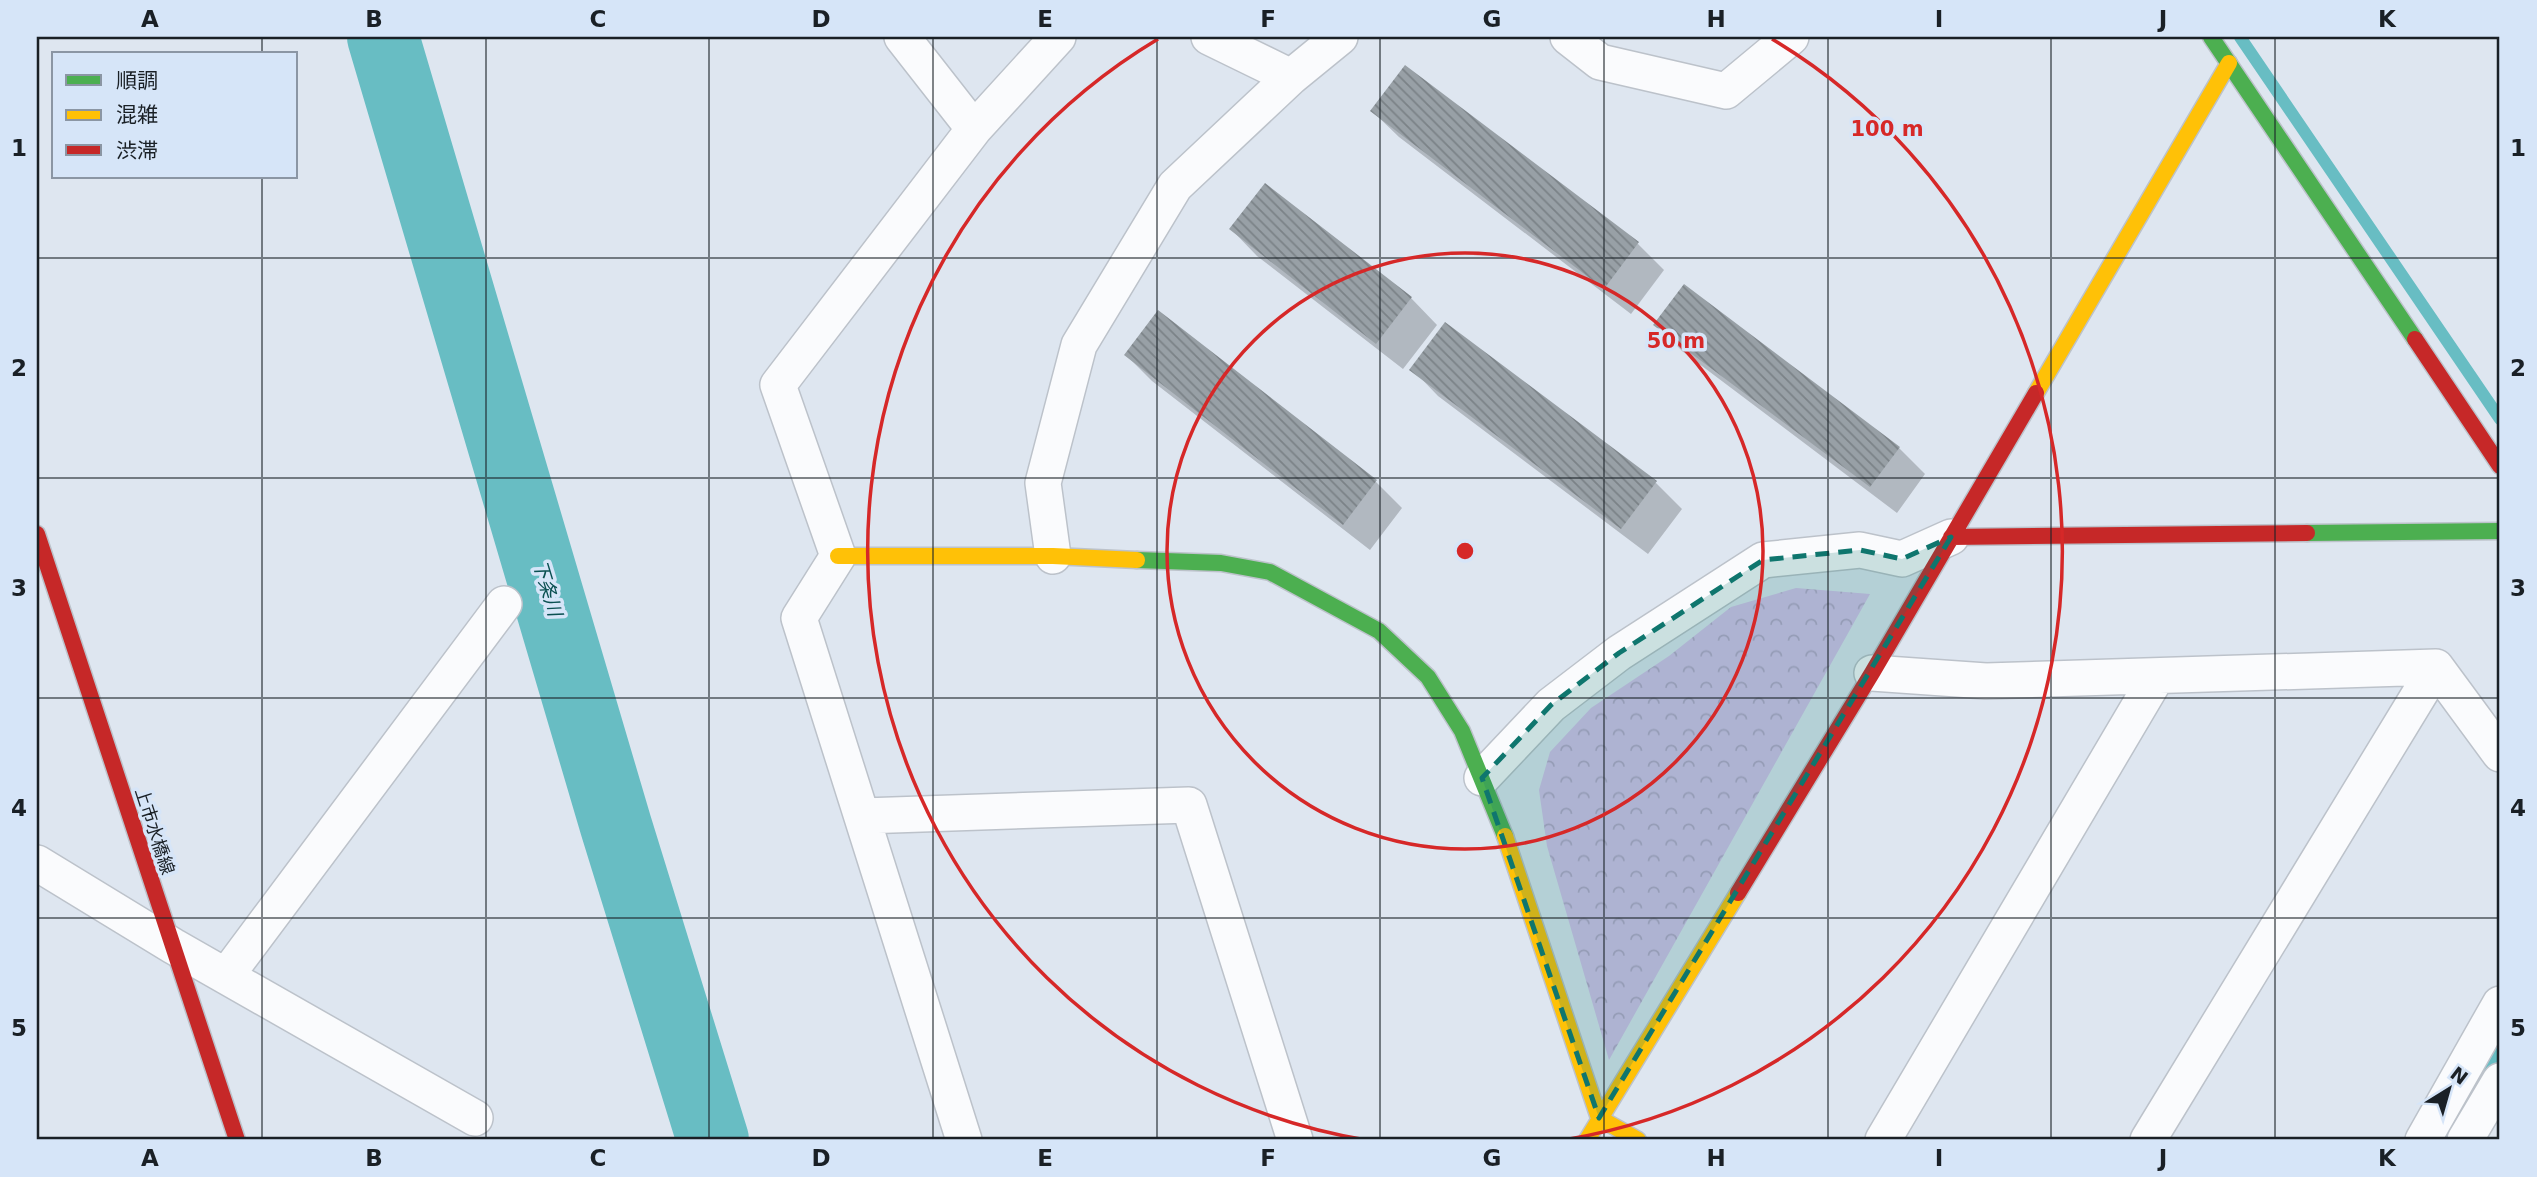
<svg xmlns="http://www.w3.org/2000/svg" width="2537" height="1177" font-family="'DejaVu Sans','Noto Sans JP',sans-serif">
	<defs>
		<pattern id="forest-crowns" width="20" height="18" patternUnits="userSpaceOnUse" patternTransform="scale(1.75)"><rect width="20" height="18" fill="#d6c2eb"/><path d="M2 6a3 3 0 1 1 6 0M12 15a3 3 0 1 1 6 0" fill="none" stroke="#b7a6c9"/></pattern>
		<pattern id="building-back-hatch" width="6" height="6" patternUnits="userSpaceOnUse" patternTransform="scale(1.75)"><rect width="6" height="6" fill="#98a0a6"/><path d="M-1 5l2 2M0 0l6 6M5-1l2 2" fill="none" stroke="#7b8287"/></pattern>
	</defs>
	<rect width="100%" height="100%" fill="#dee6f0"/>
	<path fill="url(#forest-crowns)" d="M1796,588L1870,594L1609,1060L1547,846L1539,790L1550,752L1591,708L1669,656L1731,607Z"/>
	<path fill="#0003" d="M1372,111L1638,244L1664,270L1631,314L1399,137Z
		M1231,229L1411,298L1437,325L1403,369L1257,256Z
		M1159,312L1376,482L1402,508L1370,550L1152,381L1126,355Z
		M1656,324L1899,448L1925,474L1897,513L1682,351Z
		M1412,369L1656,483L1682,509L1648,554L1438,396Z"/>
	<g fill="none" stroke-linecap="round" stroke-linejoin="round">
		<path stroke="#68bdc3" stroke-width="12" d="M2240,37L2500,419
			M2482,1080L2500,1050"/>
		<path stroke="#68bdc3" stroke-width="72" d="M383,37L616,826L713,1140"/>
	</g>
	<path fill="url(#building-back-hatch)" d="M1405,65L1639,242L1604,289L1370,111Z
		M1265,183L1412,297L1376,344L1229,229Z
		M1684,284L1900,447L1870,487L1653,325Z
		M1158,310L1377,480L1343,525L1124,355Z
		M1445,322L1657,481L1621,529L1409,370Z"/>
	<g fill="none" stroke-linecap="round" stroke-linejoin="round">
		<defs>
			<path id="street" d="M902,37L974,129
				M1209,37L1291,77
				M1568,37L1600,62L1726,91L1791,37
				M1053,556L1043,483L1079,345L1175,186L1291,77L1340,37
				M2436,667L2500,754
				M1872,673L1986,681L2436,667
				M1482,778L1551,705L1619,653L1763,560L1860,550L1902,559L1951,537
				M863,816L1189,805L1295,1140
				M37,863L173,946L475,1118
				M226,976L504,604
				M964,1140L799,618L838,556L778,385L974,129L1058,37
				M1883,1140L2157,676
				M2148,1140L2436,667
				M2423,1140L2500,1004
				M2465,1140L2500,1081"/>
			<path id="fast" d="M2211,37L2415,339
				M2307,533L2500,531
				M1137,560L1221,563L1270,572L1379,631L1428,677L1462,731L1505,836"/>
			<path id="slow" d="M2036,393L2229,63
				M838,556H1053L1137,560
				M1505,836L1599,1118L1638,1140
				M1587,1140L1738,893"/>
			<path id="jam" d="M2415,339L2500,466
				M37,534L237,1140
				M1951,537L2307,533
				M1738,893L1872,673L2036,393"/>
		</defs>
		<use href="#street" stroke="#bcc2ca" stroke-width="38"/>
		<use href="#fast" stroke="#bcc2ca" stroke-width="19"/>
		<use href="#slow" stroke="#bcc2ca" stroke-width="19"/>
		<use href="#jam" stroke="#bcc2ca" stroke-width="19"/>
		<use href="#street" stroke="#fafbfd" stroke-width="35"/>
		<use href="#fast" stroke="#4caf50" stroke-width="16"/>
		<use href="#slow" stroke="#ffc107" stroke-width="16"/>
		<use href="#jam" stroke="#c62828" stroke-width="16"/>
	</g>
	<path fill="#0f766e" fill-opacity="0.2" stroke="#0f766e" stroke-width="5" stroke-dasharray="14 9" stroke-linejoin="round" d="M1951,537L1599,1118L1482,778L1551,705L1619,653L1763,560L1860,550L1902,559Z"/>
	<path fill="none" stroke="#1a2026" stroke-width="2" stroke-opacity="0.55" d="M262,37V54M486,37V1140M709,37V1140M933,37V1140M1157,37V1140M1380,37V1140M1604,37V1140M1828,37V1140M2051,37V1140M2275,37V1140M262,177V1140M37,258H2500M37,478H2500M37,698H2500M37,918H2500"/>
	<g fill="none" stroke="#d62828" stroke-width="3.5">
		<circle cx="1465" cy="551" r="298"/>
		<path d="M1366 1140A597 597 0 0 1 1158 39M1772 39A597 597 0 0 1 1564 1140"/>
	</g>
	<g text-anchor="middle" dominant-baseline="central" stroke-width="7" stroke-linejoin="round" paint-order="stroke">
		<g font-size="18" fill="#1a2026" stroke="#d6e5f8">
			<text transform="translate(155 831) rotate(72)">上市水橋線</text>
		</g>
		<g font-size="19" font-style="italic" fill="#0a5052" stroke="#d6e5f8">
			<text transform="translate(548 588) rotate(73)">下条川</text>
		</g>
	</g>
	<circle cx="1465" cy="551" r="10" fill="#d62828" stroke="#d6e5f8" stroke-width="3.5"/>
	<g font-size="21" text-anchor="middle" font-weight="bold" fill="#d62828" stroke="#d6e5f8" stroke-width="7" stroke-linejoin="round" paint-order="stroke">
		<text x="1887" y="136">100 m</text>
		<text x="1676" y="348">50 m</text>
	</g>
	<rect width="2537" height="1177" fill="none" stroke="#d6e5f8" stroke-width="77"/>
	<rect x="52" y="52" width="245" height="126" fill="#d6e5f8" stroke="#8b96a4" stroke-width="2"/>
	<rect x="66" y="75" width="35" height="10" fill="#4caf50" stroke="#8b96a4" stroke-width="2"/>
	<text x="116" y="88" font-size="21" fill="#1a2026">順調</text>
	<rect x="66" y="110" width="35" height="10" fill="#ffc107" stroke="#8b96a4" stroke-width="2"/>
	<text x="116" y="122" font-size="21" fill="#1a2026">混雑</text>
	<rect x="66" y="145" width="35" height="10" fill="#c62828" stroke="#8b96a4" stroke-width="2"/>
	<text x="116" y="158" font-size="21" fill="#1a2026">渋滞</text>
	<g transform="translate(2449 1089) rotate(37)" stroke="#d6e5f8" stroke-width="5" paint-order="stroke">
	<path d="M0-5L12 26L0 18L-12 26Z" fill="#1a2026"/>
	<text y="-10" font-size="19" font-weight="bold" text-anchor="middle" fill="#1a2026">N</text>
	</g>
	<rect x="38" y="38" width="2460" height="1100" fill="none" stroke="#1a2026" stroke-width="2.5"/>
	<g font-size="23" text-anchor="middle" font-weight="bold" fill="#1a2026">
		<text x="150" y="27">A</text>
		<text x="374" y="27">B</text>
		<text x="598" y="27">C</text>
		<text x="821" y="27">D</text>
		<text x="1045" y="27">E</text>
		<text x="1268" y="27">F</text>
		<text x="1492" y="27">G</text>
		<text x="1716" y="27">H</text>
		<text x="1939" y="27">I</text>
		<text x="2163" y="27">J</text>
		<text x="2387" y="27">K</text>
		<text x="19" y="156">1</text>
		<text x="2518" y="156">1</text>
		<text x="19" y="376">2</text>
		<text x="2518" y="376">2</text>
		<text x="19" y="596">3</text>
		<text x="2518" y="596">3</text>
		<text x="19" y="816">4</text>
		<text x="2518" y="816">4</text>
		<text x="19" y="1036">5</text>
		<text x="2518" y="1036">5</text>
		<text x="150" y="1166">A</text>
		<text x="374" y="1166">B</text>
		<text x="598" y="1166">C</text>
		<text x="821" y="1166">D</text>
		<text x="1045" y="1166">E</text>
		<text x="1268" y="1166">F</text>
		<text x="1492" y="1166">G</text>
		<text x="1716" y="1166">H</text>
		<text x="1939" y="1166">I</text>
		<text x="2163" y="1166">J</text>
		<text x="2387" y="1166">K</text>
	</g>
</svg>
